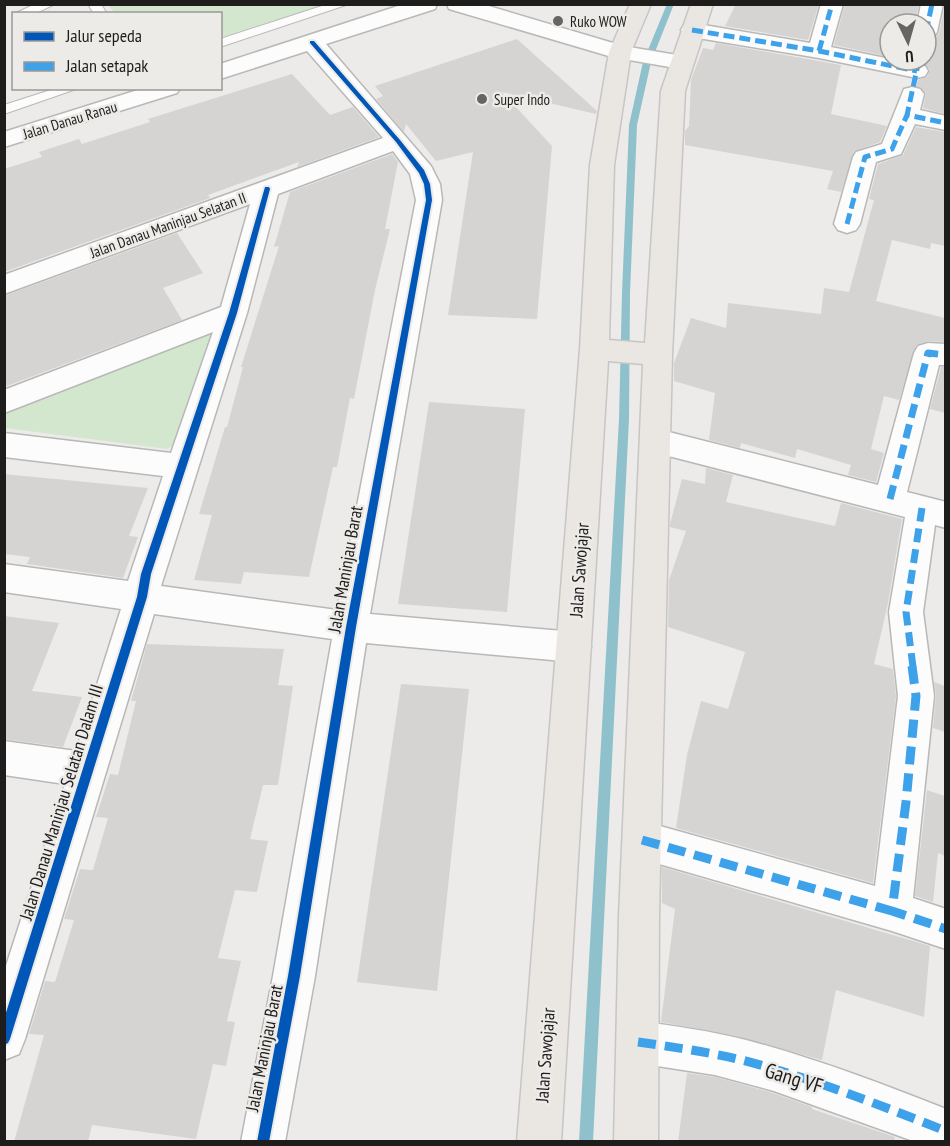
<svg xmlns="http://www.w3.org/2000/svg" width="950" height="1146" font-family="'PT Sans Narrow',sans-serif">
	<rect width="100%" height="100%" fill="#ecebe9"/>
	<path fill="#d3e6ce" d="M108,5H326L221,37L220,14L115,13Z
		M207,328L213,332L176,444L167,449L5,428V412Z"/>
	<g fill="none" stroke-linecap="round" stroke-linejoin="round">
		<path fill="#8fc1cc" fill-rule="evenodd" d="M667,4H674L651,62L637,125L630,293L629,419L593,1142H579L619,419L622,293L629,125L643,62Z"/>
	</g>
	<path fill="#d5d4d3" d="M736,4H819L808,40L725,26Z
		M845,4H919L915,24H890V57L834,45Z
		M945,4V114L923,108L926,93L916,86L918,80L927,77L930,70L925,64L907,60H926V41L935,39L939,33Z
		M517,39L597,111L596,114L502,92L552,146L537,319L448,315L473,152L436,161L406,124L404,132L376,99L383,96L375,86Z
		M716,43L841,65L831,114L887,126L880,142L854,151L841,192L827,189L833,171L685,145V131L689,126L691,80L703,48L713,50Z
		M292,74L330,115L353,107L379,137L297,167L299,162L208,195L210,198L4,272V169L42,157L39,152L79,139L82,144L150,122L148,119Z
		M916,127L945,132V246L931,243L930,249L892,240L876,301L945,318V342L928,341L916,345L899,400L884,396L871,449L884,453L876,482L848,475L851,465L797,449L795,458L741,443L740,448L709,440L715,393L674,381V363L691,318L726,328L728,303L821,314L824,288L849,292L874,200L869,199L878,164L903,155Z
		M392,154L398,162L385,229H390L375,290L354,399L350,398L337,467H333L309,577L244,572L241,584L194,580L212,515L199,514L225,427H227L243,367H241L279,246L274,247L290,192Z
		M177,233L203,273L163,288L182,320L4,387V296Z
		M941,367H945V413L930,409Z
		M429,402L525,409L507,612L398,604Z
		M706,468L733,475L726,502L835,526L841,503L902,519L888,603L874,664L893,669L896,696L873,883L676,828L687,755L701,701L728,709L745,652L668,627L669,580L686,531L670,527V524L682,479L705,484Z
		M4,474L148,488L129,536L138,537L123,578L27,564L30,557L4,554Z
		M4,616L59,623L32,691L82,697L63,747L4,739Z
		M147,644L284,649L278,685L293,686L278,785H263L250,839L268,841L257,892L235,890L218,958L241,961L227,1021L235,1022L226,1066L213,1064L196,1139L92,1125L88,1142H14L44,1035L29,1034L45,981L55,982L74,920L64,919L80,869L93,870L108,818L96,817L110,774L118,775L136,701H131Z
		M934,682L945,686V732L933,728L936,696Z
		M401,684L469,689L437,991L357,982Z
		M927,790L945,796V856L938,853L933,902L915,896Z
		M662,867L930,946L924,1017L836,990L822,1060L733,1035L661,1022L675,909L662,903Z
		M687,1073L715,1077L773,1093L812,1107V1109L895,1137L894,1142H678Z"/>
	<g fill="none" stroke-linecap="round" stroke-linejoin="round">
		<defs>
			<path id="lane" d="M35,4H55L34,14H14Z
				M88,4H101L107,14H94Z
				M328,4H349L220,47V39Z
				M57,88H79L4,114V105Z"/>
			<path id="street" d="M404,4H437L435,9L326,44L431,166L440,184L442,200L370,614L574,632L586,636L591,647L586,658L574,662L366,643L315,976L285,1142H241L273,976L332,639L154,614L25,1039L19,1054L4,1060V972L65,784L4,775V741L76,751L121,609L4,592V564L128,581L163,476L4,457V433L171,453L213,332L4,413V390L221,307L250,204L4,294V275L383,138L307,51L220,79V64ZM393,151L410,174L416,200L337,610L161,586L247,313L278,194Z
				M447,4H482L623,46L689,57L692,62L689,67L681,69L612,57L449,9Z
				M821,4H843L831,47L925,66L928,71L925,76L917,78L819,58L692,37L684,35L681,30L684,25L692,23L810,43Z
				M921,4H943L937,32L934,37L926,39V24H917Z
				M912,87L920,89L924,94L920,110L946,116V130L915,124L901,154L876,162L860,224L856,230L847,233L838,230L834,224L853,157L856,152L882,144L904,89Z
				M144,88H180L177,93L4,147V132Z
				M928,343L946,344V365H939L907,492L946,502V528L935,525L923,612L934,696L913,898L946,909V949L892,931L642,859L628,853L623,840L628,827L642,821L875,886L898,696L889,612L905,517L657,453L646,449L642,441L646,433L657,429L878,485L914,353L918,346Z
				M638,1021C674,1026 711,1031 746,1040C814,1058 880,1083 946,1109V1142H916L774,1091L715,1075L638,1063L623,1057L617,1042L623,1027Z"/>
			<path id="primary" d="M630,4H651L631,52L614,165L609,340L645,343L661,91L691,4H713L685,91L672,355L659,916L658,1142H614L619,916L643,364L608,361L561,1142H517L580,349L590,165L609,52Z"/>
		</defs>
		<use href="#lane" stroke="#b8b8b6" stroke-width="2"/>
		<use href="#street" stroke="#b8b8b6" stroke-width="3"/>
		<use href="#primary" stroke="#c6c6c5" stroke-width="3"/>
		<use href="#lane" fill="#fcfcfc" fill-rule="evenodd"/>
		<use href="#street" fill="#fcfcfc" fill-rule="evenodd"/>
		<use href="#primary" fill="#eae6e2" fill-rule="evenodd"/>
		<path stroke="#3da2ea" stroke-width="5" stroke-dasharray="11 5" stroke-linecap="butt" d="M692,30L819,51L917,71
			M926,32L932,4
			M819,51L832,4
			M919,60L907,115L946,123
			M847,224L865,157L892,149L907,115"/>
		<path stroke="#3da2ea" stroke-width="7" stroke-dasharray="14 7" stroke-linecap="butt" d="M890,499L928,353L946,355
			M913,667L906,612L922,508"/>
		<path stroke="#3da2ea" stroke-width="9" stroke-dasharray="18 9" stroke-linecap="butt" d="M912,666L916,696L906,802L892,911L946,929
			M642,840L892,911
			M638,1042C673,1047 708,1052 742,1060C812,1078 879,1105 946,1131"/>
		<defs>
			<path id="cycleway" d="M310,41H314L400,140L424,170L430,184L432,200L356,627L300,976L269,1142H257L288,976L346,627L426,200L424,184L419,173L396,142L310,43Z
				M265,187H269L270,189L237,313L151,574L147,597L10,1039L8,1043L4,1045V1019L137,597L141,574L229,313Z"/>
		</defs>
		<use href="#cycleway" stroke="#edebe8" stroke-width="4"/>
		<use href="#cycleway" fill="#0057b8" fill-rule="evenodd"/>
	</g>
	<g fill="#666564" stroke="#edebe8" stroke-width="2">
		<circle cx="558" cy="21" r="6"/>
		<circle cx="482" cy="99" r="6"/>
	</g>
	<g text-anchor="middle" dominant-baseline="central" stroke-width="5" stroke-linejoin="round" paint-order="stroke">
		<g font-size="15" fill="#1e1d1c" stroke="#edebe8" text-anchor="start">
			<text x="570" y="21">Ruko WOW</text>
			<text x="494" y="99">Super Indo</text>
		</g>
		<g font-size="15" fill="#1e1d1c" stroke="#edebe8">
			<text transform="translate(70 120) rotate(-17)">Jalan Danau Ranau</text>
			<text transform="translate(168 225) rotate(-20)">Jalan Danau Maninjau Selatan II</text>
		</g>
		<g font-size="18" fill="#1e1d1c" stroke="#edebe8">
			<text transform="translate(345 569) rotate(-80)">Jalan Maninjau Barat</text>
			<text transform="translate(579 570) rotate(-86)">Jalan Sawojajar</text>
			<text transform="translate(61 802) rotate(-73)">Jalan Danau Maninjau Selatan Dalam III</text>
			<text transform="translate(264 1048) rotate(-79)">Jalan Maninjau Barat</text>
			<text transform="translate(545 1055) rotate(-86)">Jalan Sawojajar</text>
		</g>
		<g font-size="21" fill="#1e1d1c" stroke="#edebe8">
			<text transform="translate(794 1078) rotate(17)">Gang VF</text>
		</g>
	</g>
	<rect width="950" height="1146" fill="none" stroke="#1e1d1c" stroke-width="12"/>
	<rect x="12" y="12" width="210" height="78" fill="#edebe8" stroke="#9a9996" stroke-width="1.5"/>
	<rect x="24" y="32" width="30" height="9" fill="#0057b8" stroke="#9a9996" stroke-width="1.5"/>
	<text x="66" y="42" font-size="18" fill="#1e1d1c">Jalur sepeda</text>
	<rect x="24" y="62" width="30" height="9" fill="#3da2ea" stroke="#9a9996" stroke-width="1.5"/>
	<text x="66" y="72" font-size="18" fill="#1e1d1c">Jalan setapak</text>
	<g transform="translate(908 42) rotate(175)"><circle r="28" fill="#edebe8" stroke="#9a9996" stroke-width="1.5"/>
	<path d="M0-4.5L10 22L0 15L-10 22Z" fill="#666564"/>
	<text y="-9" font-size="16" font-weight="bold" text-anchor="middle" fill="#1e1d1c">U</text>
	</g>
</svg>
